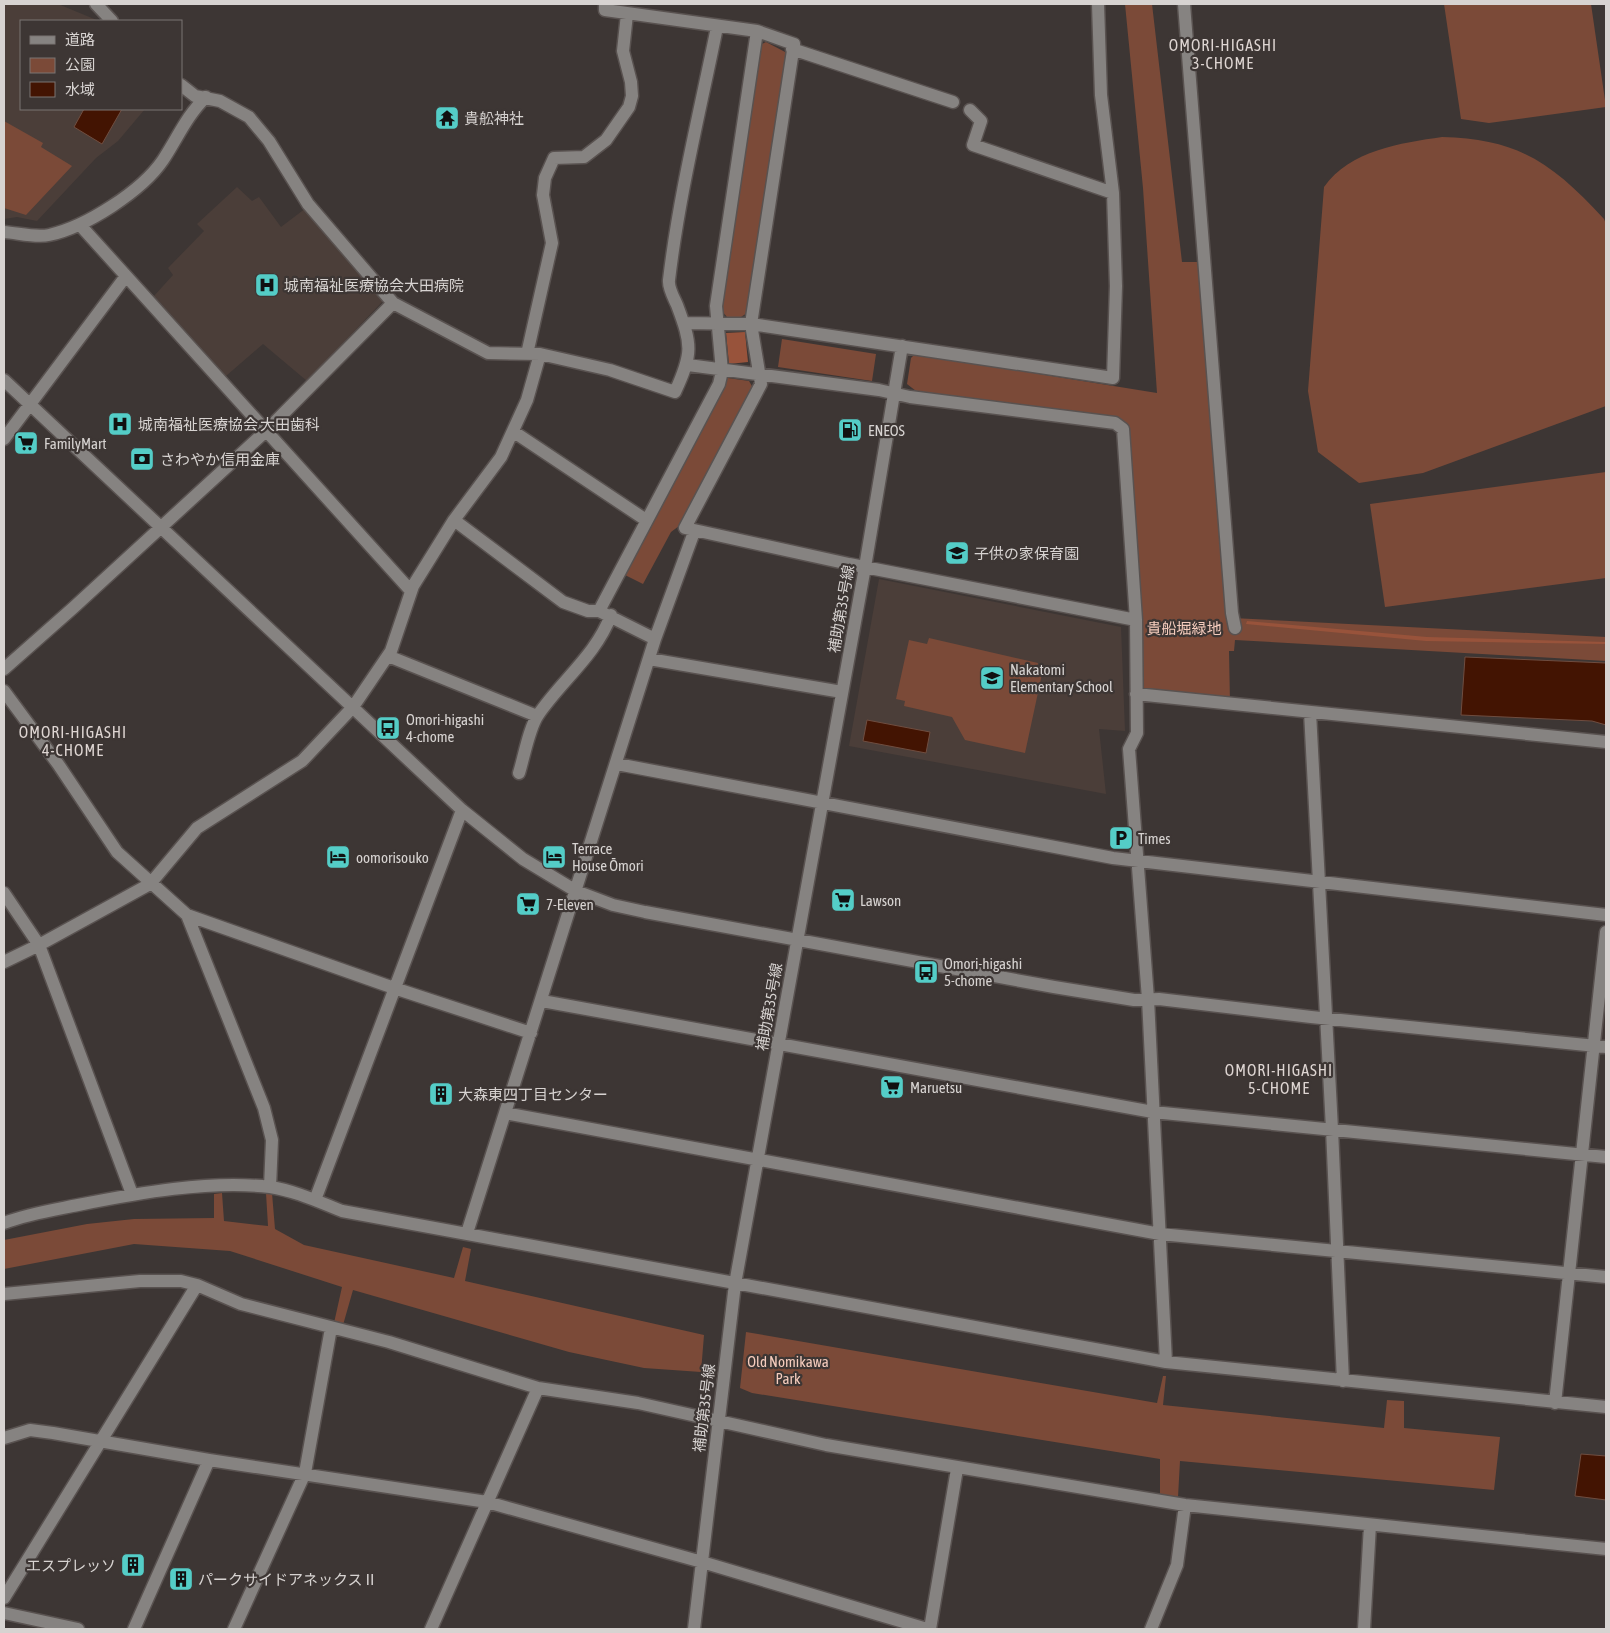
<svg xmlns="http://www.w3.org/2000/svg" width="1610" height="1633" font-family="'Asap Condensed','Noto Sans JP',sans-serif">
	<rect width="100%" height="100%" fill="#3d3634"/>
	<path fill="#4b3e39" d="M4,4H58L99,21H21V109H145L118,141L96,158L37,221L17,217L4,219Z
		M237,187L252,201L259,197L281,227L306,208L383,301L307,381L263,344L226,376L154,296L173,275L168,268L204,231L197,224Z
		M879,579L1121,627L1125,731L1099,729L1106,794L849,746Z"/>
	<path fill="#7b4a38" d="M1125,4H1152L1182,262H1205L1233,618L1606,637V661L1235,640L1234,651H1229L1230,703L1136,694L1123,429L916,391L907,384L911,358L915,354L1157,393L1143,188Z
		M1444,4H1591L1606,107L1489,123L1461,119Z
		M766,42L787,53L750,311L741,317H727L721,310L758,46Z
		M4,121L43,143L41,147L72,166L26,215L4,208Z
		M1442,137C1520,139 1553,164 1604,219L1606,224V406L1423,473L1359,483L1318,452L1308,391L1324,187C1350,150 1401,143 1442,137Z
		M782,339L876,354L872,381L778,367Z
		M728,378L749,381L753,388L683,523L671,532L643,584L625,575Z
		M1606,472V578L1385,607L1370,504Z
		M929,638L1038,663L1036,672L1042,674L1025,753L965,740L952,717L904,706L905,701L896,699L909,640L927,644Z
		M222,1193L224,1221L268,1226L266,1193H272L275,1229L304,1245L454,1278L463,1247L471,1249L465,1281L704,1335L701,1372L644,1368L569,1352L353,1290L343,1325L334,1323L342,1287L230,1251L134,1244L4,1269V1240L87,1224L134,1219L214,1218V1194Z
		M746,1332L1157,1403L1163,1376H1166L1163,1405L1384,1428L1387,1400L1404,1401V1428L1500,1437L1494,1490L1180,1461L1178,1497L1160,1494V1459L752,1393L740,1388Z"/>
	<path fill="#98533b" d="M745,332L748,362L729,364L726,333Z
		M1247,621L1427,637L1606,642V644L1426,641L1246,624Z"/>
	<path fill="#431402" stroke="#6f4d40" d="M84,109H122L102,144L74,127Z
		M1465,657L1606,663V725L1592,721L1461,715Z
		M867,720L930,732L926,753L863,741Z
		M1581,1454L1606,1456V1500L1575,1496Z"/>
	<g fill="none" stroke-linecap="round" stroke-linejoin="round">
		<defs>
			<path id="minor" d="M96,4L112,21
				M605,4V10L757,31L794,44L751,324L761,384L685,528L849,564L1136,620
				M1184,4L1232,613L1235,628
				M792,49L953,102
				M181,85L195,96L220,101L249,117L269,141L308,204L393,303L488,353L540,354L610,370L675,392C693,353 692,345 677,305C674,298 668,288 669,280C679,195 700,111 717,27
				M970,110L981,121L973,145L1113,193
				M80,225L411,591
				M4,232C18,233 36,238 49,235C86,227 142,191 163,160C177,139 187,115 206,97
				M684,323L751,324L1113,378L1116,286L1113,193L1101,95L1098,4
				M527,354L552,243L543,195L545,178L554,158L584,157L606,140L629,107L632,96L631,82L623,51L627,14
				M688,365L879,390L910,397L1115,423L1123,429L1136,620L1137,733L1129,749L1148,999L1166,1362
				M4,380L462,810L523,859L576,891L613,905L645,912L1054,987L1134,1000L1159,999L1311,1017L1606,1047
				M514,432L646,520
				M4,439L126,276
				M454,520L563,602L588,611H599L655,639
				M599,611L719,384L722,371L716,306L757,31
				M388,656L537,716
				M649,659L842,692
				M4,669L73,608L267,430L393,303
				M4,691L58,764L117,852L187,915L394,988L531,1033
				M1136,694L1606,742
				M1310,712L1332,1129L1343,1381
				M617,764L1113,858L1606,915
				M519,773C524,757 529,728 538,715C562,680 596,655 611,615
				M4,893L39,945L132,1194
				M187,915L264,1108L272,1140L270,1187
				M4,962L39,945L150,884L197,828L302,761L353,707L391,651L413,586L454,520L501,457L527,400L540,354
				M542,1001L1153,1112L1606,1157
				M505,1113L1160,1234L1606,1277
				M315,1200L462,810
				M4,1223C27,1214 53,1210 78,1205C138,1193 209,1180 270,1187C296,1191 319,1202 342,1211L1166,1362L1606,1407
				M467,1233L655,639L694,532
				M4,1294L140,1281H181L197,1285L241,1304L389,1342L538,1388L638,1403L826,1445L1185,1505L1606,1549
				M1555,1403L1606,932
				M4,1438L30,1430L53,1433L209,1460L487,1502L702,1562L927,1629
				M4,1598L197,1285
				M4,1613L78,1629
				M134,1629L209,1460
				M234,1629L305,1473L331,1328
				M431,1629L538,1388
				M694,1629L735,1284L865,567L902,346
				M930,1629L957,1469
				M1151,1629L1177,1565L1185,1505
				M1364,1629L1370,1525"/>
		</defs>
		<use href="#minor" stroke="#595250" stroke-width="15"/>
		<use href="#minor" stroke="#868381" stroke-width="12"/>
	</g>
	<defs>
		<symbol id="temple-square" viewBox="-11 -11 22 22"><rect x="-9" y="-9" width="18" height="18" rx="4" fill="#54cdc7" stroke="#3d3634"/><path d="M0-6L5-2H3V0L6.5 2.5H4V6H1.5V3h-3V6H-4V2.5H-6.5L-3 0V-2H-5Z" fill="#111"/></symbol>
		<symbol id="hospital-square" viewBox="-11 -11 22 22"><rect x="-9" y="-9" width="18" height="18" rx="4" fill="#54cdc7" stroke="#3d3634"/><path d="M-5-5h3v3.5h4V-5h3V5h-3V1.5h-4V5h-3Z" fill="#111"/></symbol>
		<symbol id="fuel-square" viewBox="-11 -11 22 22"><rect x="-9" y="-9" width="18" height="18" rx="4" fill="#54cdc7" stroke="#3d3634"/><path d="M-5.5-6h7V0h2V4h1.3V-2.5L3-4.5l.8-.8L6-3V5H2.5V1h-1V6h-7ZM-4.2-4.7v3.2H.2V-4.7Z" fill="#111"/></symbol>
		<symbol id="supermarket-square" viewBox="-11 -11 22 22"><rect x="-9" y="-9" width="18" height="18" rx="4" fill="#54cdc7" stroke="#3d3634"/><path d="M-6-5.5h2.5l.6 2H6L4.5 2H-2.5L-4.4-4H-6ZM-1.5 3.2a1.3 1.3 0 1 0 .1 0ZM3 3.2a1.3 1.3 0 1 0 .1 0Z" fill="#111"/></symbol>
		<symbol id="bank-square" viewBox="-11 -11 22 22"><rect x="-9" y="-9" width="18" height="18" rx="4" fill="#54cdc7" stroke="#3d3634"/><path d="M-6-4H6V4H-6ZM0-2.3a2.3 2.3 0 1 0 0 4.6a2.3 2.3 0 1 0 0-4.6Z" fill="#111"/></symbol>
		<symbol id="school-square" viewBox="-11 -11 22 22"><rect x="-9" y="-9" width="18" height="18" rx="4" fill="#54cdc7" stroke="#3d3634"/><path d="M0-5L7-2L0 1L-7-2ZM-4 1L0 2.5L4 1V4Q0 6-4 4Z" fill="#111"/></symbol>
		<symbol id="bus-square" viewBox="-11 -11 22 22"><rect x="-9" y="-9" width="18" height="18" rx="4" fill="#54cdc7" stroke="#3d3634"/><path d="M-5-6H5V4H4V6H2V4H-2V6H-4V4H-5ZM-3.5-4V0h7V-4ZM-3.5 1.2v1.5H-2V1.2ZM2 1.2v1.5H3.5V1.2Z" fill="#111"/></symbol>
		<symbol id="parking-square" viewBox="-11 -11 22 22"><rect x="-9" y="-9" width="18" height="18" rx="4" fill="#54cdc7" stroke="#3d3634"/><path d="M-3.5-5.5H1a3.5 3.5 0 0 1 0 7H-1V5.5H-3.5ZM-1-3.4V-.6H.8a1.4 1.4 0 0 0 0-2.8Z" fill="#111"/></symbol>
		<symbol id="hotel-square" viewBox="-11 -11 22 22"><rect x="-9" y="-9" width="18" height="18" rx="4" fill="#54cdc7" stroke="#3d3634"/><path d="M-6-4.5h1.5V1H6V5H4.5V3h-9V5H-6ZM-4 0a1.8 1.8 0 1 1 3.6 0ZM.5 0V-2.5h3Q6-2.5 6 0Z" fill="#111"/></symbol>
		<symbol id="building-square" viewBox="-11 -11 22 22"><rect x="-9" y="-9" width="18" height="18" rx="4" fill="#54cdc7" stroke="#3d3634"/><path d="M-4-6H4V6H1V3H-1V6H-4ZM-2.5-4.3h1.7v1.8h-1.7ZM.8-4.3h1.7v1.8H.8ZM-2.5-1h1.7V.8h-1.7ZM.8-1h1.7V.8H.8Z" fill="#111"/></symbol>
	</defs>
	<g fill-rule="evenodd">
		<use href="#temple-square" x="433" y="104" width="28" height="28"/>
		<use href="#hospital-square" x="253" y="271" width="28" height="28"/>
		<use href="#hospital-square" x="106" y="410" width="28" height="28"/>
		<use href="#fuel-square" x="836" y="416" width="28" height="28"/>
		<use href="#supermarket-square" x="12" y="429" width="28" height="28"/>
		<use href="#bank-square" x="128" y="445" width="28" height="28"/>
		<use href="#school-square" x="943" y="539" width="28" height="28"/>
		<use href="#school-square" x="978" y="664" width="28" height="28"/>
		<use href="#bus-square" x="374" y="714" width="28" height="28"/>
		<use href="#parking-square" x="1107" y="824" width="28" height="28"/>
		<use href="#hotel-square" x="324" y="843" width="28" height="28"/>
		<use href="#hotel-square" x="540" y="843" width="28" height="28"/>
		<use href="#supermarket-square" x="829" y="886" width="28" height="28"/>
		<use href="#supermarket-square" x="514" y="890" width="28" height="28"/>
		<use href="#bus-square" x="912" y="958" width="28" height="28"/>
		<use href="#supermarket-square" x="878" y="1073" width="28" height="28"/>
		<use href="#building-square" x="427" y="1080" width="28" height="28"/>
		<use href="#building-square" x="119" y="1551" width="28" height="28"/>
		<use href="#building-square" x="167" y="1565" width="28" height="28"/>
	</g>
	<g text-anchor="middle" dominant-baseline="central" stroke-width="4.5" stroke-linejoin="round" paint-order="stroke">
		<g font-size="15" fill="#d7d3d1" stroke="#3d3634" text-anchor="start">
			<text x="464" y="118">貴舩神社</text>
			<text x="284" y="285">城南福祉医療協会大田病院</text>
			<text x="138" y="424">城南福祉医療協会 大田歯科</text>
			<text x="868" y="430">ENEOS</text>
			<text x="44" y="443">FamilyMart</text>
			<text x="160" y="459">さわやか信用金庫</text>
			<text x="974" y="553">子供の家保育園</text>
			<text x="1010" y="669">Nakatomi<tspan x="1010" dy="17">Elementary School</tspan></text>
			<text x="406" y="719">Omori-higashi<tspan x="406" dy="17">4-chome</tspan></text>
			<text x="1138" y="838">Times</text>
			<text x="572" y="848">Terrace<tspan x="572" dy="17">House Ōmori</tspan></text>
			<text x="356" y="857">oomorisouko</text>
			<text x="860" y="900">Lawson</text>
			<text x="546" y="904">7-Eleven</text>
			<text x="944" y="963">Omori-higashi<tspan x="944" dy="17">5-chome</tspan></text>
			<text x="910" y="1087">Maruetsu</text>
			<text x="458" y="1094">大森東四丁目センター</text>
			<text x="116" y="1565" text-anchor="end">エスプレッソ</text>
			<text x="198" y="1579">パークサイドアネックスⅡ</text>
		</g>
		<g font-size="15" fill="#d7d3d1" stroke="#3d3634">
			<text transform="translate(841 609) rotate(-80)">補助第35号線</text>
			<text transform="translate(769 1007) rotate(-80)">補助第35号線</text>
			<text transform="translate(704 1408) rotate(-83)">補助第35号線</text>
		</g>
		<g font-size="15" fill="#f5ccbd" stroke="#3d3634">
			<text x="1184" y="628">貴船堀緑地</text>
			<text x="788" y="1361">Old Nomikawa<tspan x="788" dy="17">Park</tspan></text>
		</g>
		<g font-size="16" letter-spacing="1" fill="#ded5d2" stroke="#3d3634">
			<text x="1223" y="45">OMORI-HIGASHI<tspan x="1223" dy="18">3-CHOME</tspan></text>
			<text x="73" y="732">OMORI-HIGASHI<tspan x="73" dy="18">4-CHOME</tspan></text>
			<text x="1279" y="1070">OMORI-HIGASHI<tspan x="1279" dy="18">5-CHOME</tspan></text>
		</g>
	</g>
	<rect width="1610" height="1633" fill="none" stroke="#d7d3d1" stroke-width="10"/>
	<rect x="20" y="20" width="162" height="90" fill="#3d3634" stroke="#7b7573"/>
	<rect x="30" y="36" width="25" height="8" fill="#868381" stroke="#7b7573"/>
	<text x="65" y="45" font-size="15" fill="#d7d3d1">道路</text>
	<rect x="30" y="58" width="25" height="15" fill="#7b4a38" stroke="#7b7573"/>
	<text x="65" y="70" font-size="15" fill="#d7d3d1">公園</text>
	<rect x="30" y="82" width="25" height="15" fill="#431402" stroke="#7b7573"/>
	<text x="65" y="95" font-size="15" fill="#d7d3d1">水域</text>
</svg>
